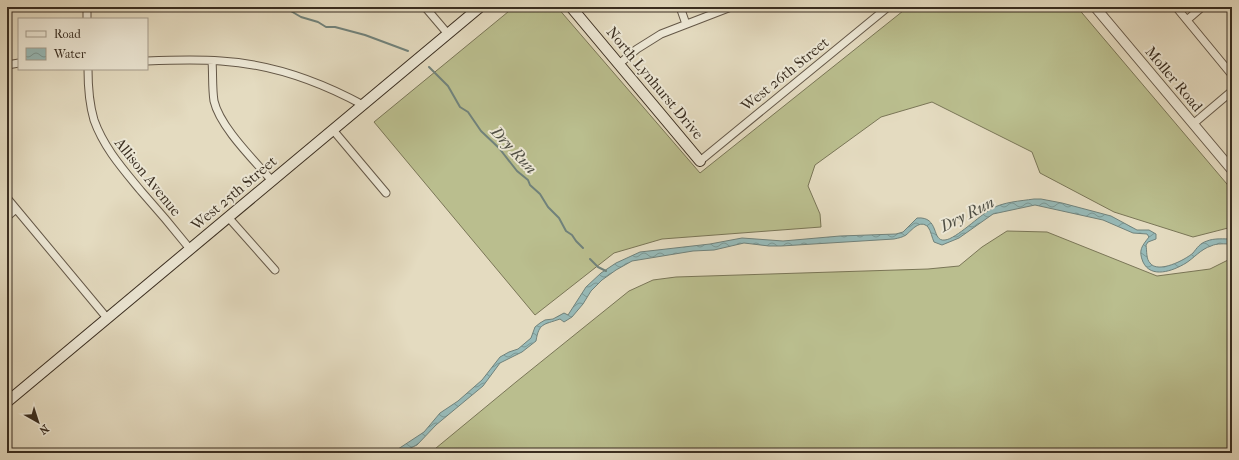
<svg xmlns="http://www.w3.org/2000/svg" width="1239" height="460" font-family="'IM FELL French Canon',serif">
	<defs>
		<pattern id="water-waves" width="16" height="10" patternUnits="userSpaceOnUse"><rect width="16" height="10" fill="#97bab8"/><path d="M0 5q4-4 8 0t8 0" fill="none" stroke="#7c9895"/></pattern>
	</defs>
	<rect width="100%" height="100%" fill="#e4dbc0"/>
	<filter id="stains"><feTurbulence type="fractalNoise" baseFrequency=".005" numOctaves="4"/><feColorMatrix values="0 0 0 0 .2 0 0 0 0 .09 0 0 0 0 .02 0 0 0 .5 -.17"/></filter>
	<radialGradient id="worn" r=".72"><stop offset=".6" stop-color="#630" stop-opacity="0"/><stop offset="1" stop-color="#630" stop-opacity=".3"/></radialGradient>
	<path fill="#babe8e" stroke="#7a7657" d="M514,7H557L700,173L908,7H1077L1232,190V227L1193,237L1114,212L1040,173L1032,152L932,102L881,117L815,165L808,186L820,214L821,227L662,239L614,253L535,315L374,122Z
		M1007,231L1047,232L1157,276L1210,269L1232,258V450L1224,453H430L516,382L629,291L653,280L676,277L928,269L959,266L982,247Z"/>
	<path fill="url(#water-waves)" stroke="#71827b" d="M1034,199H1041L1062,203L1111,216L1137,230H1149L1156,234V239L1148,242L1146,245C1147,251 1146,259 1150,263C1158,274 1185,260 1193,253C1197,248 1200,243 1207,241C1214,238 1224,239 1232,239V244C1225,244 1217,243 1211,246C1201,249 1194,258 1186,263C1173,271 1151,279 1143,262C1138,250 1142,246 1149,237L1147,234L1133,233L1103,220L1035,205L993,214L959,238L942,245L934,242C932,238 931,231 928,227C920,219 912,230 906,235C903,237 899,238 894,239L781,246H769L744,243L714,250L693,251L632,261L616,270L602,280L591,291L583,304L572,317L564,322L560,319C543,325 539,323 536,341L522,352L500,363L483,386L436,425L417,445L400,453H392L424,432L440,413L458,401L482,380L500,357L509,352L518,349L531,338L535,327L540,323L545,320L553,319L564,313L568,315L586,287L601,273L616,263L640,252L710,244L742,238L783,241L840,236L896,234L903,232L917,218C940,216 931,242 945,240C956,239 980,215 991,209C1003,202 1020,201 1034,199Z"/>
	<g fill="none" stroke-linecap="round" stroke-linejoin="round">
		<path stroke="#71827b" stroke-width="2" d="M29,7L31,8L38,7
			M113,7H125
			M144,7H145
			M254,7L262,10L279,9L289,10L301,17L318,22L326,27H335L365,35L408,51
			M429,67L448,86L460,107L468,112L481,131L499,148L517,171L528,180L530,185L540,194L548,207L559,218L566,231L572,235L576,241L583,248
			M590,259L598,267L606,271"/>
		<defs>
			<path id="minor" d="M87,7V19
				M425,7L448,34
				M680,7L686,24
				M1176,7L1232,75
				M1187,20L1202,7
				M147,61C171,60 196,59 221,61C271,64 319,81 363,105
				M212,61C213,74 212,88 214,101C220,127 254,160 272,181
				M619,64L637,49L661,34L731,7
				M7,65L19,63
				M88,69C88,86 89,103 94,120C104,148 123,169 141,191C158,210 174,229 190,249
				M1193,124L1232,91
				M333,130L386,193
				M700,161L888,7
				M7,198L107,318
				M7,217L16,209
				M228,217L275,270"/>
			<path id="tertiary" d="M1095,7L1232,170"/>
			<path id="secondary" d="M571,7L700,161
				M7,402L480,7"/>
		</defs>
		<use href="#minor" stroke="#645848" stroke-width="9"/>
		<use href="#tertiary" stroke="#645848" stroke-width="11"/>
		<use href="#secondary" stroke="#392d20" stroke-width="12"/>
		<use href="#minor" stroke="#ede8d6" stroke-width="7"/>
		<use href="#tertiary" stroke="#ede8d6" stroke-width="9"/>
		<use href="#secondary" stroke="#ede8d6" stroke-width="10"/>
	</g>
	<g text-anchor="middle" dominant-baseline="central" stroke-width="4" stroke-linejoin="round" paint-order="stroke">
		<g font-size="15" fill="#392d20" stroke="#ede8d6">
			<text transform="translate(785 74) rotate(-39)">West 26th Street</text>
			<text transform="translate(1174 79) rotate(50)">Moller Road</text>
			<text transform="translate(655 83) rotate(50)">North Lynhurst Drive</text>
			<text transform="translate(148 177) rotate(51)">Allison Avenue</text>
			<text transform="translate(234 193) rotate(-40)">West 25th Street</text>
		</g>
		<g font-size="16" font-style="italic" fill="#505046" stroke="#ede8d6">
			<text transform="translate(514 150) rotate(47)">Dry Run</text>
			<text transform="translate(967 214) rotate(-27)">Dry Run</text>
		</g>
	</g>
	<rect width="1239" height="460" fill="none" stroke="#e4dbc0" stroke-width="24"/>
	<rect x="8" y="8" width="1223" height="444" fill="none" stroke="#392d20" stroke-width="2"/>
	<rect x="12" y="12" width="1215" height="436" fill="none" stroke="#392d20"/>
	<rect x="18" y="18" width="130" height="52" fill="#ede8d6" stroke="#a59d8d"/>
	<rect x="26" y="31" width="20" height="6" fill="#ede8d6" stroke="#a59d8d"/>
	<text x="54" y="38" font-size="12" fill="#392d20">Road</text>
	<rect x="26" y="48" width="20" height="12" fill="url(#water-waves)" stroke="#a59d8d"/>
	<text x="54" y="58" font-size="12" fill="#392d20">Water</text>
	<g transform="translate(38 422) rotate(141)" stroke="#ede8d6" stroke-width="3" paint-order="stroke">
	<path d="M0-3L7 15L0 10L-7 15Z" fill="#392d20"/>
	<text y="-6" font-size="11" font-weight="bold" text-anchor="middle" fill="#392d20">N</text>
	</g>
	<rect width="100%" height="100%" filter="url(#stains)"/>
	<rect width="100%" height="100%" fill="url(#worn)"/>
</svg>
